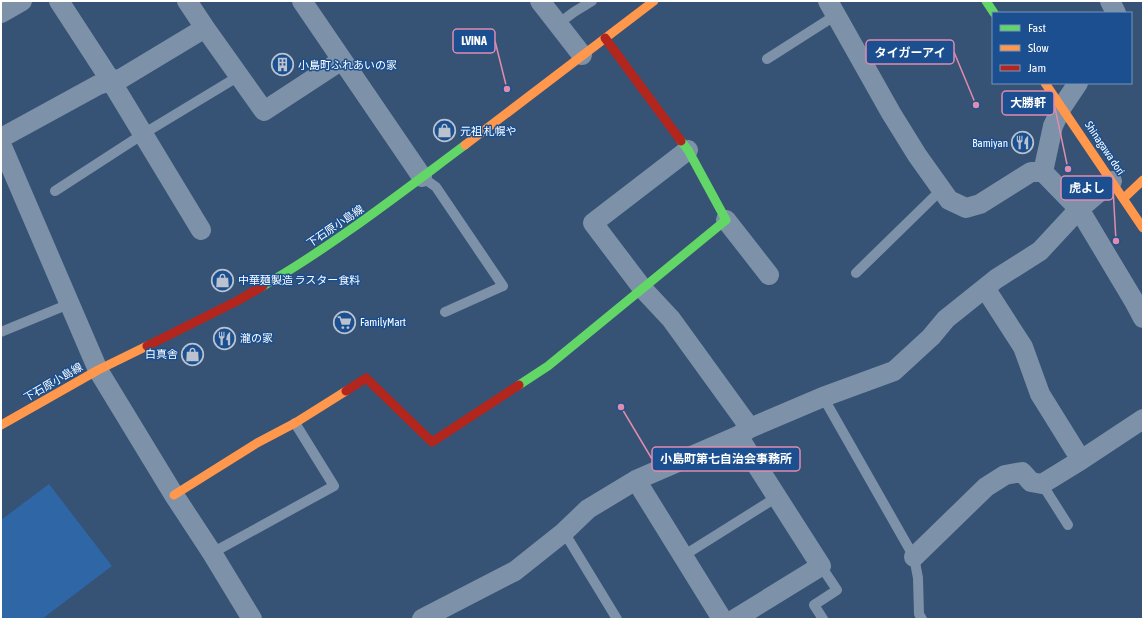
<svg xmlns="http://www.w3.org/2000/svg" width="1144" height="620" font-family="'Asap Condensed','Noto Sans JP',sans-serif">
	<rect width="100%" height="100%" fill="#365274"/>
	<path fill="#2f66a5" d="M49,484L112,566L42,619H4L1,615V520Z"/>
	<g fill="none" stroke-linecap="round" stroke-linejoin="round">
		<path stroke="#7d92a8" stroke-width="10" d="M558,24L574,12L592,1
			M767,59L836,15
			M422,177L436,187L503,286L445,312
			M55,191L143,134L239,76
			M856,273L942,189
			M1,332L69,304
			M823,397L914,557L918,578L919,614L922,619
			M1042,484L1068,525
			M564,532L617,619
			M212,553L334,486L295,423
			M683,556L777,497
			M821,566L837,590L814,605L823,619"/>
		<path stroke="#7d92a8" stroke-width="20" d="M59,1L111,81L201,230
			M187,1L205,28L264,111L342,60
			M302,1L422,177
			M540,1L582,55
			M828,1L891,113L917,155L949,200L966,208L980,204L1031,172H1043L1079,209L1134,301L1143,318
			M1110,1L1116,13
			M1,13L22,1
			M1,138L98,85L122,78L205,28
			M1,144L98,370L174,495L212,553L252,619
			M688,150L593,223L643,289L671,319L750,428
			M1043,172L1053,126L1062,107L1078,83
			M726,220L769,275
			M1081,460L1143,419
			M636,480L722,619
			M914,557L986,487L1005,475L1022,472L1031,482L1042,484L1081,460L1040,394L1023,347L985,288
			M422,619L515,571L564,532L588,509L636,480L738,436L750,428L823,397L894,371L931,337L946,319L996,279L1040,251L1079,209L1112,181
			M735,619L821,566L738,436"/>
		<path stroke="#63d668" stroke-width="9" d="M986,1L994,13
			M263,286C334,245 399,194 465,145
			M519,385L548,366L726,220L688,150L681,141"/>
		<path stroke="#ff974d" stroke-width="9" d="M1045,83L1143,228
			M465,145L654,1
			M1124,198L1143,180
			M1,425L98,370L147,346
			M174,495L257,443L295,423L346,391"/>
		<path stroke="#b3261e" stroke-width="9" d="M605,38L681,141
			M147,346L237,301L263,286
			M346,391L366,378L432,442L519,385"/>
	</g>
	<defs>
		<symbol id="building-ring" viewBox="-11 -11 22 22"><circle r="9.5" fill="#1b4f8f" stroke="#b9c2ce" stroke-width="1.5"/><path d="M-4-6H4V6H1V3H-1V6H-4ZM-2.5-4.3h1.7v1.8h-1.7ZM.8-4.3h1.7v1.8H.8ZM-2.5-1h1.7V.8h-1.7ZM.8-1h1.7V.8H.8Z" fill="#b9c2ce"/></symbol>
		<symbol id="shop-ring" viewBox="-11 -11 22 22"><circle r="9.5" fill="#1b4f8f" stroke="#b9c2ce" stroke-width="1.5"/><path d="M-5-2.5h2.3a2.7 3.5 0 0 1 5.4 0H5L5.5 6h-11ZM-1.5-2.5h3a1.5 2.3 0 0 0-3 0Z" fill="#b9c2ce"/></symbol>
		<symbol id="restaurant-ring" viewBox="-11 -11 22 22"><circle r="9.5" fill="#1b4f8f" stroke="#b9c2ce" stroke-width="1.5"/><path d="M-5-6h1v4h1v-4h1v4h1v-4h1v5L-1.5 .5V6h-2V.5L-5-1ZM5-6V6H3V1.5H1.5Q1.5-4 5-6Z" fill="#b9c2ce"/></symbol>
		<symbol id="supermarket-ring" viewBox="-11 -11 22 22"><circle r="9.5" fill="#1b4f8f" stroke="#b9c2ce" stroke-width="1.5"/><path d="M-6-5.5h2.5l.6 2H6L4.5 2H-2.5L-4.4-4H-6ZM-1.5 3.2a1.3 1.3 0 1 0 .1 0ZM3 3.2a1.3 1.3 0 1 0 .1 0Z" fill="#b9c2ce"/></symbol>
	</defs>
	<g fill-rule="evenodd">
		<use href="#building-ring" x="270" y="52" width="25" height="25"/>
		<use href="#shop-ring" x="432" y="118" width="25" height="25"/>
		<use href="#restaurant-ring" x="1010" y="130" width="25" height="25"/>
		<use href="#shop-ring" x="210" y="268" width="25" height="25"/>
		<use href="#supermarket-ring" x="332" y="310" width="25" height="25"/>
		<use href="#restaurant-ring" x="212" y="326" width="25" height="25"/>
		<use href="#shop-ring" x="180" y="342" width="25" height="25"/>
	</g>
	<g text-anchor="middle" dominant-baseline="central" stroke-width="3" stroke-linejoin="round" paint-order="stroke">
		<g font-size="11" fill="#fff" stroke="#1b4f8f" text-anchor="start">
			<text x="298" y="65">小島町ふれあいの家</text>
			<text x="460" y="131">元祖 札幌や</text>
			<text x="1008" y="143" text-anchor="end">Bamiyan</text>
			<text x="238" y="280">中華麺製造 ラスター食料</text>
			<text x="360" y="322">FamilyMart</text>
			<text x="240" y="338">瀧の家</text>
			<text x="178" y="354" text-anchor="end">白真舎</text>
		</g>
		<g font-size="11" fill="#fff" stroke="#1b4f8f">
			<text transform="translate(1105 148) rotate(56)">Shinagawa dori</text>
			<text transform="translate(335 226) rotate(-34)">下石原小島線</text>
			<text transform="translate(53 382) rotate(-30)">下石原小島線</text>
		</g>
	</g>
	<path fill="none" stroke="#e08cad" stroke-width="1.5" d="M507 89L495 41M976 105L954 52M1068 169L1054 103M1116 241L1113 188M621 407L652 459"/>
	<g fill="#e08cad" stroke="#1b4f8f" stroke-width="1.5">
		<circle cx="507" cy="89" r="4"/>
		<circle cx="976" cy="105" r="4"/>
		<circle cx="1068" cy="169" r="4"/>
		<circle cx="1116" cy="241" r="4"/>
		<circle cx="621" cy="407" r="4"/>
	</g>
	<g fill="#1b4f8f" stroke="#e08cad" stroke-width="1.5">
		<rect x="453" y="29" width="42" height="24" rx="4"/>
		<rect x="866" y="40" width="88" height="24" rx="4"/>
		<rect x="1002" y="91" width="52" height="24" rx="4"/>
		<rect x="1061" y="176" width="52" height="24" rx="4"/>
		<rect x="652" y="447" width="148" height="24" rx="4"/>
	</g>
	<g font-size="12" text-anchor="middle" font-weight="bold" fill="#fff">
		<text x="474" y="45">LViNA</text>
		<text x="910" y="57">タイガーアイ</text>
		<text x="1028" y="107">大勝軒</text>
		<text x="1087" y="192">虎よし</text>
		<text x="726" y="463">小島町第七自治会事務所</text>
	</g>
	<rect width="1144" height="620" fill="none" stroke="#ffffff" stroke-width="4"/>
	<rect x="992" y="12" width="140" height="72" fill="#1b4f8f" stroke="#7695bc"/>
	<rect x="1000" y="25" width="20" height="6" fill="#63d668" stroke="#7695bc"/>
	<text x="1028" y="32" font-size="12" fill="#ffffff">Fast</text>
	<rect x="1000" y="45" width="20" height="6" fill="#ff974d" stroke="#7695bc"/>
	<text x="1028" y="52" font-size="12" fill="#ffffff">Slow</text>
	<rect x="1000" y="65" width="20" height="6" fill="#b3261e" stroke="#7695bc"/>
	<text x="1028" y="72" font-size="12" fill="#ffffff">Jam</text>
</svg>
